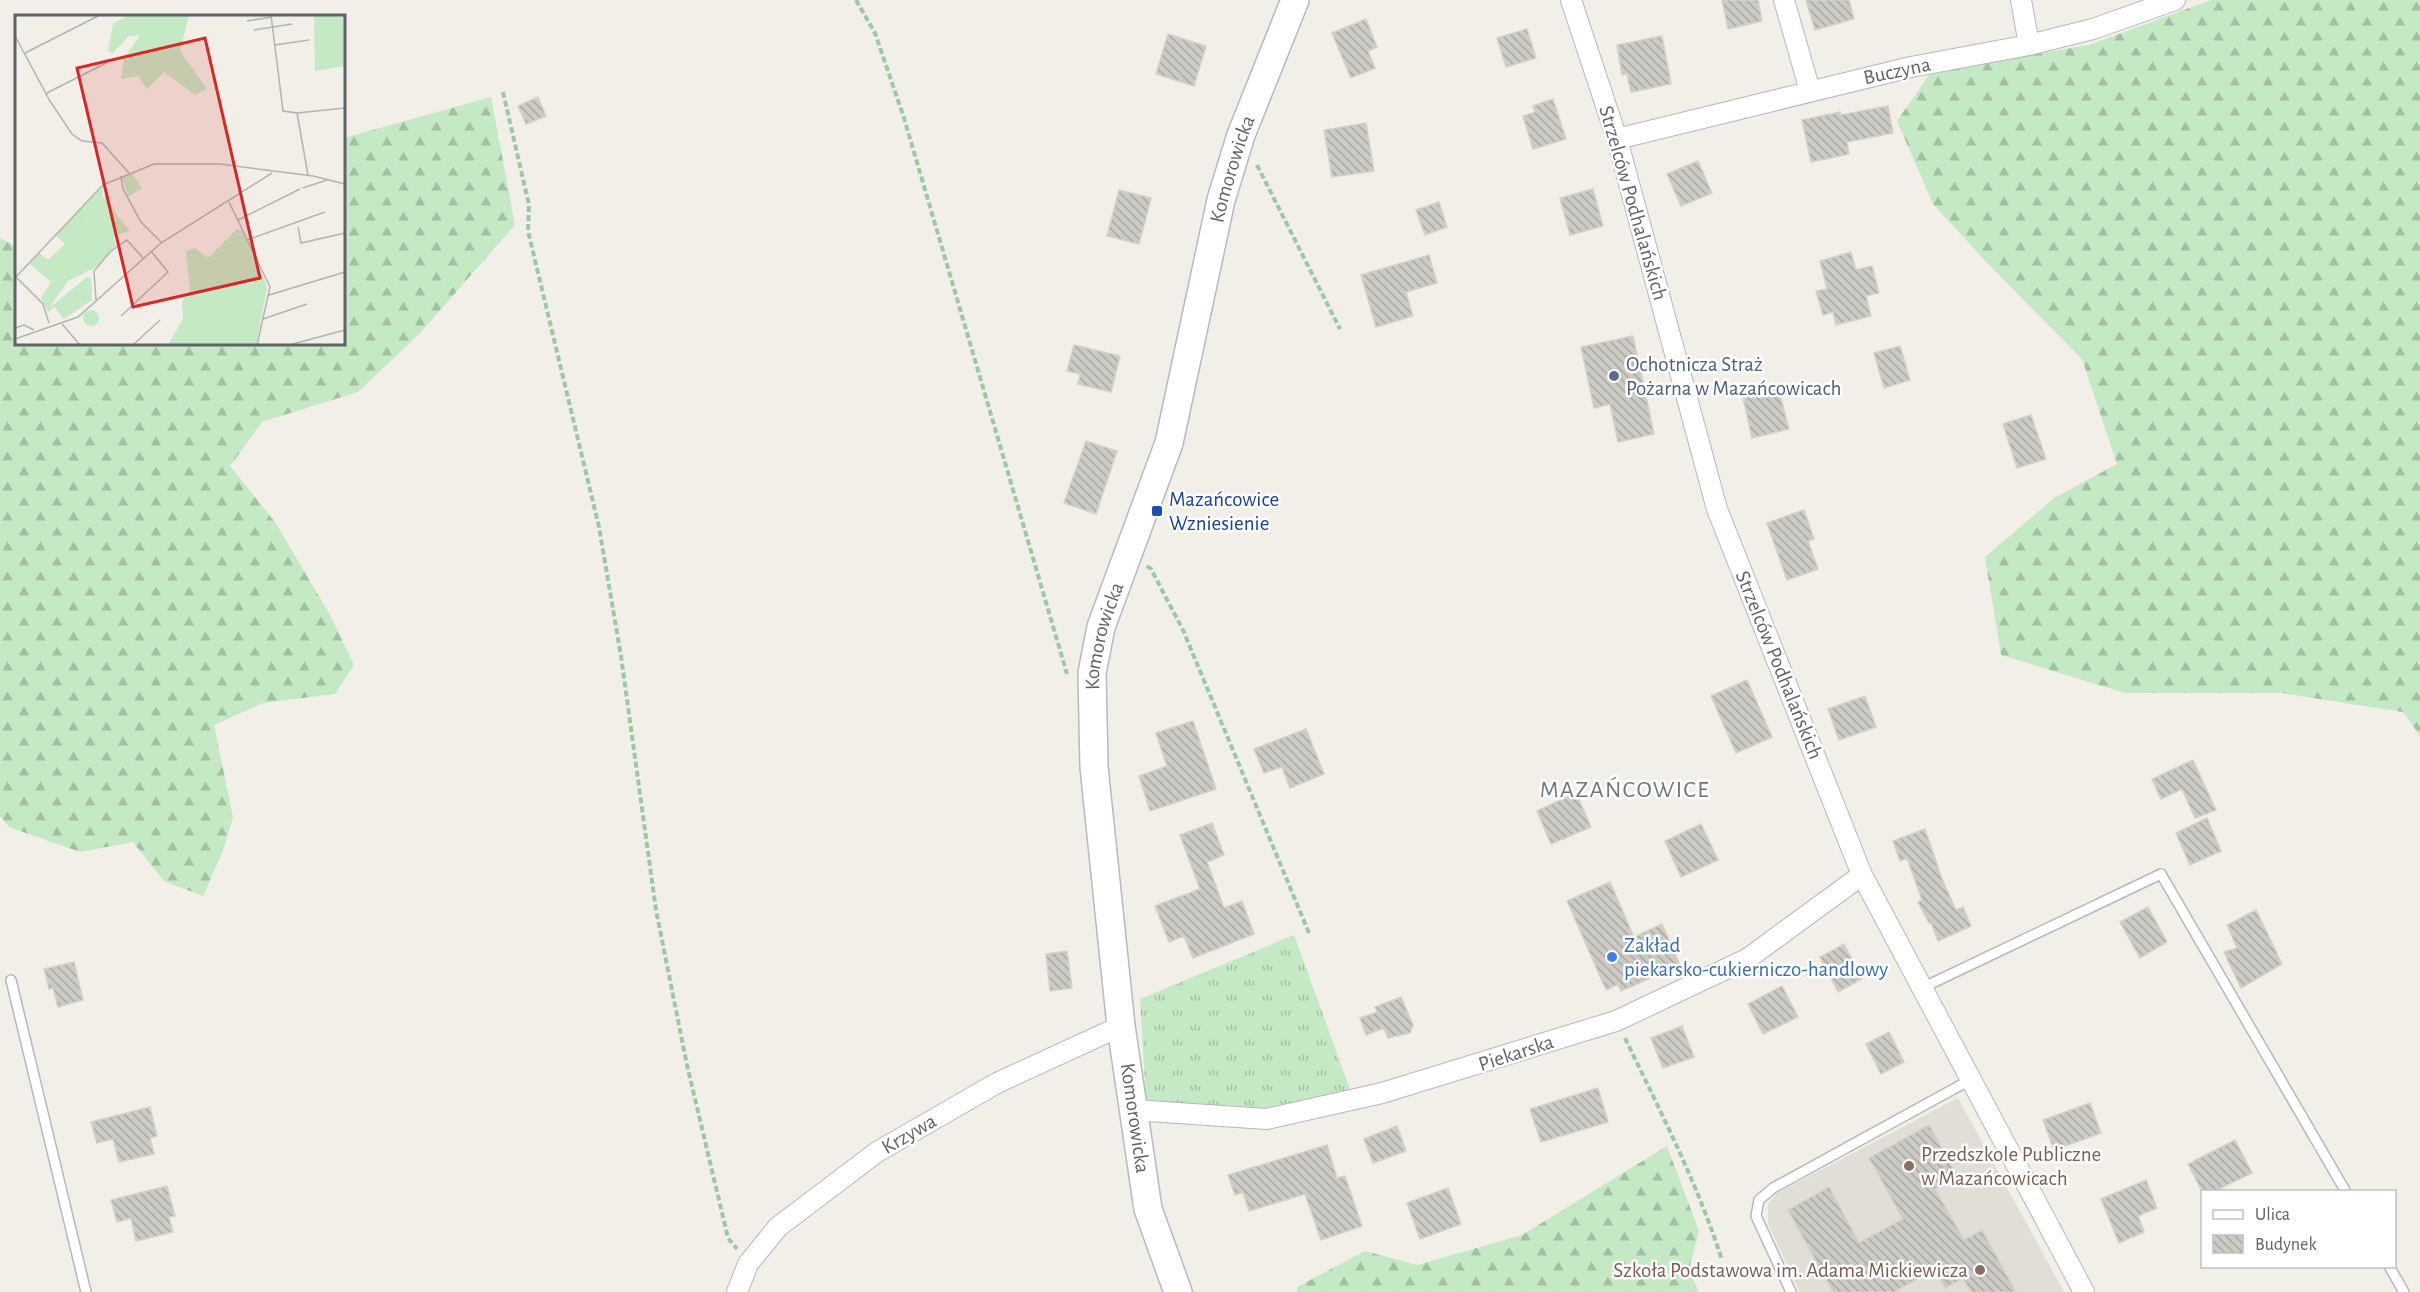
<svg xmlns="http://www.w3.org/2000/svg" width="2420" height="1292" font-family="'Alegreya Sans',sans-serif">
	<defs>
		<pattern id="grass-tufts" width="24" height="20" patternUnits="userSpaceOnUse" patternTransform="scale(1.5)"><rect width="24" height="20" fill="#c5e8c5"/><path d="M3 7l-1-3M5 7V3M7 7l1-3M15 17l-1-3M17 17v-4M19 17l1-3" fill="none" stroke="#a3c0a4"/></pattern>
		<pattern id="forest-firs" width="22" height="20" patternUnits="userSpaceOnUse" patternTransform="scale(1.5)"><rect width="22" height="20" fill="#c5e8c5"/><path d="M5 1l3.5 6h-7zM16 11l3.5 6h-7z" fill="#a3c0a4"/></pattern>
		<pattern id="building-back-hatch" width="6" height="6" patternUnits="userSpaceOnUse" patternTransform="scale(1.5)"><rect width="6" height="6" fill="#cccac5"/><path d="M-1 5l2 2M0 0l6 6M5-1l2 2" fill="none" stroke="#a9a8a4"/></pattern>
	</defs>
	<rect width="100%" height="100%" fill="#f1efe8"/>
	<path fill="#e1ded6" d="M1958,1098L2064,1292H1800L1768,1224V1205L1777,1193Z"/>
	<path fill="url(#grass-tufts)" d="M1294,935L1351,1092L1266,1108L1146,1101L1140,999Z"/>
	<path fill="url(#forest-firs)" d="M2211,0H2420V736L2403,712L2281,693H2125L2001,655L1985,557L2054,498L2117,464L2082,359L1990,266L1933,204L1897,121L1929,75L2011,58L2089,45Z
		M491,97L515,225L420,333L358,392L262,422L230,466L275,522L329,613L354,665L335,694L263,703L214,725L233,817L223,851L203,896L164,881L133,842L80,852L9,827L0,816V238L16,246V344H344V138Z
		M1667,1146L1699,1231L1689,1270L1699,1292H1297V1287L1365,1251L1417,1265L1522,1235Z"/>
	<path fill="url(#building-back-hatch)" stroke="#d6d1c6" stroke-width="1.5" d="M1722,0H1758L1762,21L1728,29Z
		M1806,0H1849L1854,19L1815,30Z
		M1366,19L1377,47L1368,51L1375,68L1351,78L1332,33Z
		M1527,29L1536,58L1506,67L1497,38Z
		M1168,34L1206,46L1194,86L1156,74Z
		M1662,36L1671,84L1631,92L1627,74L1622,75L1617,45Z
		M538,97L546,116L526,124L518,106Z
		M1553,99L1566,139L1533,149L1523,116L1535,112L1533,106Z
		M1888,106L1893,133L1847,142L1849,154L1811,162L1802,120L1840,112L1841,115Z
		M1366,123L1374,171L1332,177L1324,130Z
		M1698,161L1712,193L1681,206L1667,174Z
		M1593,189L1603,226L1570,235L1560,198Z
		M1119,190L1151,198L1139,244L1107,236Z
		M1439,202L1447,227L1425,235L1416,210Z
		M1851,252L1856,270L1872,266L1879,293L1866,296L1871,316L1836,325L1833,312L1823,315L1816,291L1827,289L1820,261Z
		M1429,255L1437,283L1406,292L1413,316L1376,327L1361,275Z
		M1633,336L1654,434L1618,442L1610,404L1594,408L1581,347Z
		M1074,345L1120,356L1111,392L1078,384L1080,374L1067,371Z
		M1900,346L1910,380L1884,388L1874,353Z
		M1777,384L1789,429L1752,438L1742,393Z
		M2031,415L2046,459L2017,468L2003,424Z
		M1086,441L1117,451L1096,514L1064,503Z
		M1804,510L1814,539L1808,541L1818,569L1787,580L1767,523Z
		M1747,680L1772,737L1736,753L1711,696Z
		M1865,696L1876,727L1839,740L1828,709Z
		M1193,721L1216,789L1150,811L1139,776L1167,766L1156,733Z
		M1306,729L1324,774L1290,788L1282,767L1264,773L1254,749Z
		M2193,760L2216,810L2195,818L2182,789L2161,799L2152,779Z
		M1576,793L1591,827L1551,844L1537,811Z
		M2207,818L2221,851L2190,865L2176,833Z
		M1212,823L1224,855L1207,862L1224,908L1242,901L1254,934L1193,958L1184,936L1169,942L1155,906L1200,889L1180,835Z
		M1701,824L1718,860L1681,877L1665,841Z
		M1925,829L1942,879L1956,910L1963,907L1971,926L1938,941L1931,922L1929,923L1918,902L1922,900L1907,858L1900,861L1893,841Z
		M1610,882L1634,937L1662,924L1680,965L1621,991L1618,984L1606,990L1567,901Z
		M2148,907L2167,942L2140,958L2120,922Z
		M2256,910L2282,964L2241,988L2224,952L2237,948L2227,925Z
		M1844,944L1862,979L1838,992L1820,957Z
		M1067,951L1072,988L1050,991L1046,954Z
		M74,962L83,1000L58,1007L53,988L49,989L44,969Z
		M1782,986L1798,1017L1763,1034L1748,1004Z
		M1401,997L1413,1025L1410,1033L1388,1038L1384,1028L1366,1035L1360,1018L1377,1012L1375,1007Z
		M1682,1026L1694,1057L1663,1068L1651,1038Z
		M1889,1032L1904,1062L1881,1074L1866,1044Z
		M1598,1088L1608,1122L1541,1142L1530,1109Z
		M2090,1103L2101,1133L2054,1150L2043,1120Z
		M150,1107L157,1136L150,1138L154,1154L119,1162L113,1139L97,1143L91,1122Z
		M1929,1125L1957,1176L1935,1189L1964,1240L1982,1230L2016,1292H1971L1963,1278L1945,1288L1935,1269L1894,1292H1833L1788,1210L1829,1187L1859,1243L1903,1219L1869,1158Z
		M1397,1126L1406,1151L1373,1163L1364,1139Z
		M2235,1140L2252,1173L2215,1191H2202L2188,1164Z
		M1327,1145L1337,1178L1345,1176L1362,1226L1321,1240L1305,1194L1249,1211L1243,1192L1235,1195L1228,1175Z
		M2146,1180L2157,1208L2138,1216L2144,1232L2119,1243L2101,1199Z
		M167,1186L175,1216L169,1217L173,1232L136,1241L131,1218L117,1222L111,1200Z
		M1448,1188L1461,1224L1420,1239L1407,1203Z"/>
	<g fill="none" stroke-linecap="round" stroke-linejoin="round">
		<defs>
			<path id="lane" d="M11,980L86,1292
				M1922,988L2161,874L2346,1192
				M2389,1266L2404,1292
				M1791,1292L1756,1216L1759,1200L1773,1188L1970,1080"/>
			<path id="street" d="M1571,0L1617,139L1717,509L1862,875L2084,1292
				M1784,0L1810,91
				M2021,0L2029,45
				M1617,139L1911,67L2029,45L2093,29L2175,0
				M1133,1110L1267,1119L1382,1093L1616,1021L1747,959L1862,875
				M737,1292L748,1264L778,1227L877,1152L997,1083L1121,1026"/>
			<g id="secondary">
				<path id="s1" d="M1178,1292L1148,1209L1121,1026L1094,767L1092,673L1101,627L1169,443L1221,200L1241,135L1295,0"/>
			</g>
		</defs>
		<use href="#lane" stroke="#b5b8bc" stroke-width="12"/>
		<use href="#street" stroke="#b5b8bc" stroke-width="22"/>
		<use href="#secondary" stroke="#b6babf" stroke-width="30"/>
		<path stroke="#9cc7a9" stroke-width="4" stroke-dasharray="6 3" stroke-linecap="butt" d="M856,0L875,33L904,118L1067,674
			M503,92L529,205L528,231L599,527L621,656L656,910L687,1065L728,1238L737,1249
			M1257,165L1340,329
			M1147,566L1151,569L1183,630L1309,933
			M1625,1038C1660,1111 1697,1182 1722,1260"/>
		<use href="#lane" stroke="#fff" stroke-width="9"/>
		<use href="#street" stroke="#fff" stroke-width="20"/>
		<use href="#secondary" stroke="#fff" stroke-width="27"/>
	</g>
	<circle fill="#5c6f8a" stroke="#fff" stroke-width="2" cx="1614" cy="376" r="6"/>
	<rect fill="#1a4fb4" stroke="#fff" stroke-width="2" x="1151" y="505" width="12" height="12" rx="3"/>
	<circle fill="#3f7fe0" stroke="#fff" stroke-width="2" cx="1612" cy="957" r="6"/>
	<g fill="#8d6e63" stroke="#fff" stroke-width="2">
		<circle cx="1909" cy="1166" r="6"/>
		<circle cx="1980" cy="1270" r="6"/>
	</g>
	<g text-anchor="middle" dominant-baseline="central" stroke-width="5" stroke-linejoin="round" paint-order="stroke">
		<g font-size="21" fill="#5f6368" stroke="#fff">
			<text transform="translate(1897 71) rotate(-12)">Buczyna</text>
			<text stroke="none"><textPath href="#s1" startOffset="1152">Komorowicka</textPath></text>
			<text transform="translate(1633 203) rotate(74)">Strzelców Podhalańskich</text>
			<text stroke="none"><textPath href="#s1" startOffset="666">Komorowicka</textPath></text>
			<text transform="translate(1779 665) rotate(68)">Strzelców Podhalańskich</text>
			<text transform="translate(1516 1053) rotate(-18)">Piekarska</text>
			<text transform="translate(1135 1118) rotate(82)">Komorowicka</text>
			<text transform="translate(909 1134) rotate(-30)">Krzywa</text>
		</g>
		<g font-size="21" fill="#4e5e75" stroke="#fff" text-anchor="start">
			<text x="1626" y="364">Ochotnicza Straż<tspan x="1626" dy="24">Pożarna w Mazańcowicach</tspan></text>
		</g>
		<g font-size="21" fill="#164399" stroke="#fff" text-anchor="start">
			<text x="1169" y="499">Mazańcowice<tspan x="1169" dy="24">Wzniesienie</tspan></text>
		</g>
		<g font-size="21" fill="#366cbe" stroke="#fff" text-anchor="start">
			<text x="1624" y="945">Zakład<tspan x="1624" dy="24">piekarsko-cukierniczo-handlowy</tspan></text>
		</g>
		<g font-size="21" fill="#785e54" stroke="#fff" text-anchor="start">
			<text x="1921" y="1154">Przedszkole Publiczne<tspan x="1921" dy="24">w Mazańcowicach</tspan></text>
			<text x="1968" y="1270" text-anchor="end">Szkoła Podstawowa im. Adama Mickiewicza</text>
		</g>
		<g font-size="24" letter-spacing="1.5" fill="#70757a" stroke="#fff">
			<text x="1625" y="790">MAZAŃCOWICE</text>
		</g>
	</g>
	<g transform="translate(15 15)">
		<rect width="330" height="330" fill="#f1efe8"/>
		<path d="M117,159L127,173L113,182L107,162ZM89,171L87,182L72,199L71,212L53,230V256L36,267L15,249L24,238L33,245L50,229L40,220Z" fill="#c5e8c5"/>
		<path d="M114,0H174L165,36L192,74L180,80L149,57L132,74L123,61L106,64L109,43L125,20L114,21L98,38L93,36L98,9ZM299,0H330V51L300,56ZM92,181L103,202L115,215L99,222L101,231L79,253L53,266L37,289L39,293L33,297L26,283L36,267L53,256V230L71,212L72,199L87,182ZM222,214L227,216L244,248L252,273L241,330H153L168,304L167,286L175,278L171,236L180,233L193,243Z" fill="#c5e8c5"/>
		<path d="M68 303a8 8 0 1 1 16 0a8 8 0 1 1-16 0Z" fill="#c5e8c5"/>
		<path d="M72,262L76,263L77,285L49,304L38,290Z" fill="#c5e8c5"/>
		<path d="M59,283L65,291L49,303L43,296Z" fill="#c5e8c5"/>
		<path fill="none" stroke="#b3b3b1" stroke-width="1.5" d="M256,0L268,96L282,98L293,160M232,6L257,2M239,15L277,9M0,21L35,86L57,119L67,126L87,128L114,158M260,30L294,25M10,38L85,0M30,79L93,47M282,98L330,93M106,161L108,174L126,207L146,227M288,173L312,165M214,187L255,272L242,330M223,205L285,174M283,212L286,228L330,218M232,225L310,197M1,262L28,289L34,308M0,263L88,170L139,149H205L298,161L330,169M254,280L330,257M81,285L79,256L95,237L112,225L128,243M106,301L153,257L136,236M248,304L292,289M47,309L65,330M0,313L9,310L19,315M0,324L63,302L146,228L257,158M118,330L145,305M274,330L330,315"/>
		<path fill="#d62828" fill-opacity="0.15" stroke="#d62828" stroke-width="3" d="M190,23L245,263L118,292L62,53Z"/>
		<rect width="330" height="330" fill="none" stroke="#5f6368" stroke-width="3"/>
	</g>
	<rect x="2201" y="1190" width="195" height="78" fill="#ffffff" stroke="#bfc1c3" stroke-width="1.5"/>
	<rect x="2213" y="1210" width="30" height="9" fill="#ffffff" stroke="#bfc1c3" stroke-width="1.5"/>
	<text x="2255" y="1220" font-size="18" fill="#5f6368">Ulica</text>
	<rect x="2213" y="1235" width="30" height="18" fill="url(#building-back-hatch)" stroke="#bfc1c3" stroke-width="1.5"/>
	<text x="2255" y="1250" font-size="18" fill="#5f6368">Budynek</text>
</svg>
